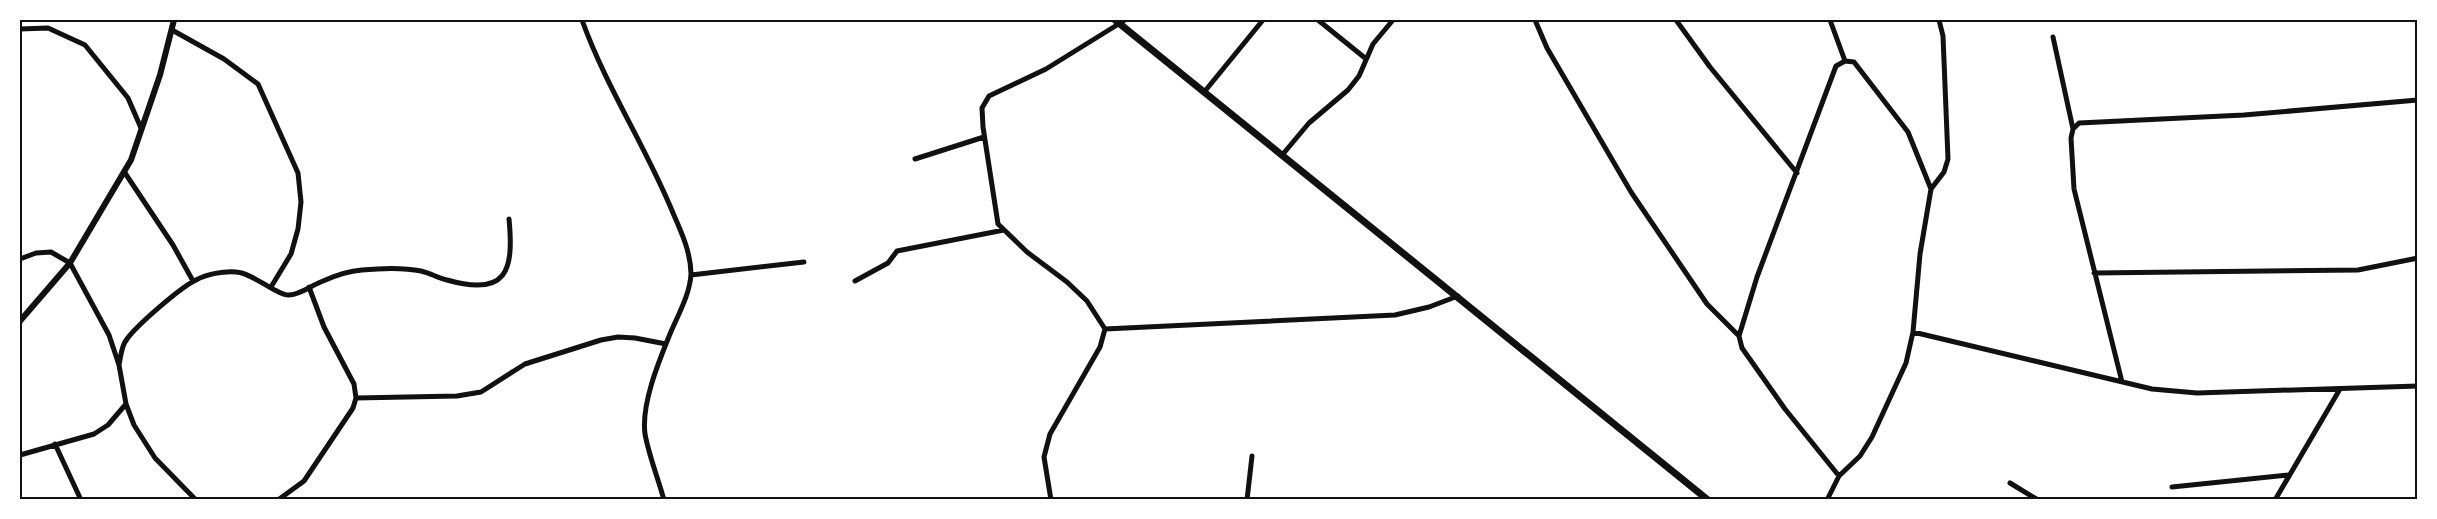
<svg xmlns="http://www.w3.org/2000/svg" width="2437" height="519" font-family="Cabin,sans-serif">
	<rect width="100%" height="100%" fill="#fff"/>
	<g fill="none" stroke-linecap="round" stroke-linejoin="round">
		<path stroke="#111" stroke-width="5" d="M582,20C606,87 646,147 673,213C681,231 691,253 691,274C690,294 678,315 670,334C659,361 641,404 645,434C649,456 658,478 664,500
			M1318,20L1365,58
			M1535,20L1547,48L1631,192L1707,304L1739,336
			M1676,20L1710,67L1797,173
			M1830,20L1845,61
			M20,29L48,28L85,45L128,98L141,128
			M172,30L224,59L258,84L298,173L301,202L298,229L291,254L271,287
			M2053,37L2073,129
			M1205,91L1263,20
			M1283,154L1309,123L1348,90L1359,76L1373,44L1393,20
			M915,159L984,137
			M125,173L173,245L193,281
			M20,259L36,253L51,252L70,263L109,335L119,365L126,404L134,425L155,458L196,500
			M2094,273L2358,270L2418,258
			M691,275L804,262
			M855,281L888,263L897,251L1004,230
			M1105,329L1395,315L1429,307L1458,296
			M1913,332L1920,254L1931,189L1944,172L1948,159L1943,36L1939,20
			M119,365C121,356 121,346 127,339C137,325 181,287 196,280C207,274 223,271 236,272C253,273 278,296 289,295C300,295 312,285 323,281C334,276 350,271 362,270C382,268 402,267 421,271C430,273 438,278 447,280C507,297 514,271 509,219
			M2122,382L2074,189L2071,138L2073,129L2079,123L2244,115L2418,100
			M356,398L457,396L481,392L525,364L601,340L618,337L635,338L666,344
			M55,444L81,500
			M20,455L94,434L108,425L126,404
			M1839,476L1785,409L1742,348L1739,336L1757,277L1836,66L1845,61L1854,62L1908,132L1931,189
			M2010,483L2038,500
			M2172,487L2289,475
			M278,500L304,481L353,408L356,398L354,384L324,327L309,287
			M1051,500L1044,457L1050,434L1100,347L1105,329L1087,301L1067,282L1027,252L998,224L983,127L982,108L989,96L1046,69L1125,20
			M1247,500L1252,456
			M1827,500L1839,476L1860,456L1872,437L1906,363L1913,332L2152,389L2197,393L2418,386
			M2275,500L2340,389"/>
		<path stroke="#111" stroke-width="6" d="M20,321L70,263L131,160L160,75L174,20"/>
		<path stroke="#111" stroke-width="7" d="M1115,20L1708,500"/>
	</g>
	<rect width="2437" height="519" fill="none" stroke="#ffffff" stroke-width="42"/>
	<rect x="21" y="21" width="2395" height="477" fill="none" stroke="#111" stroke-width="2"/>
</svg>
